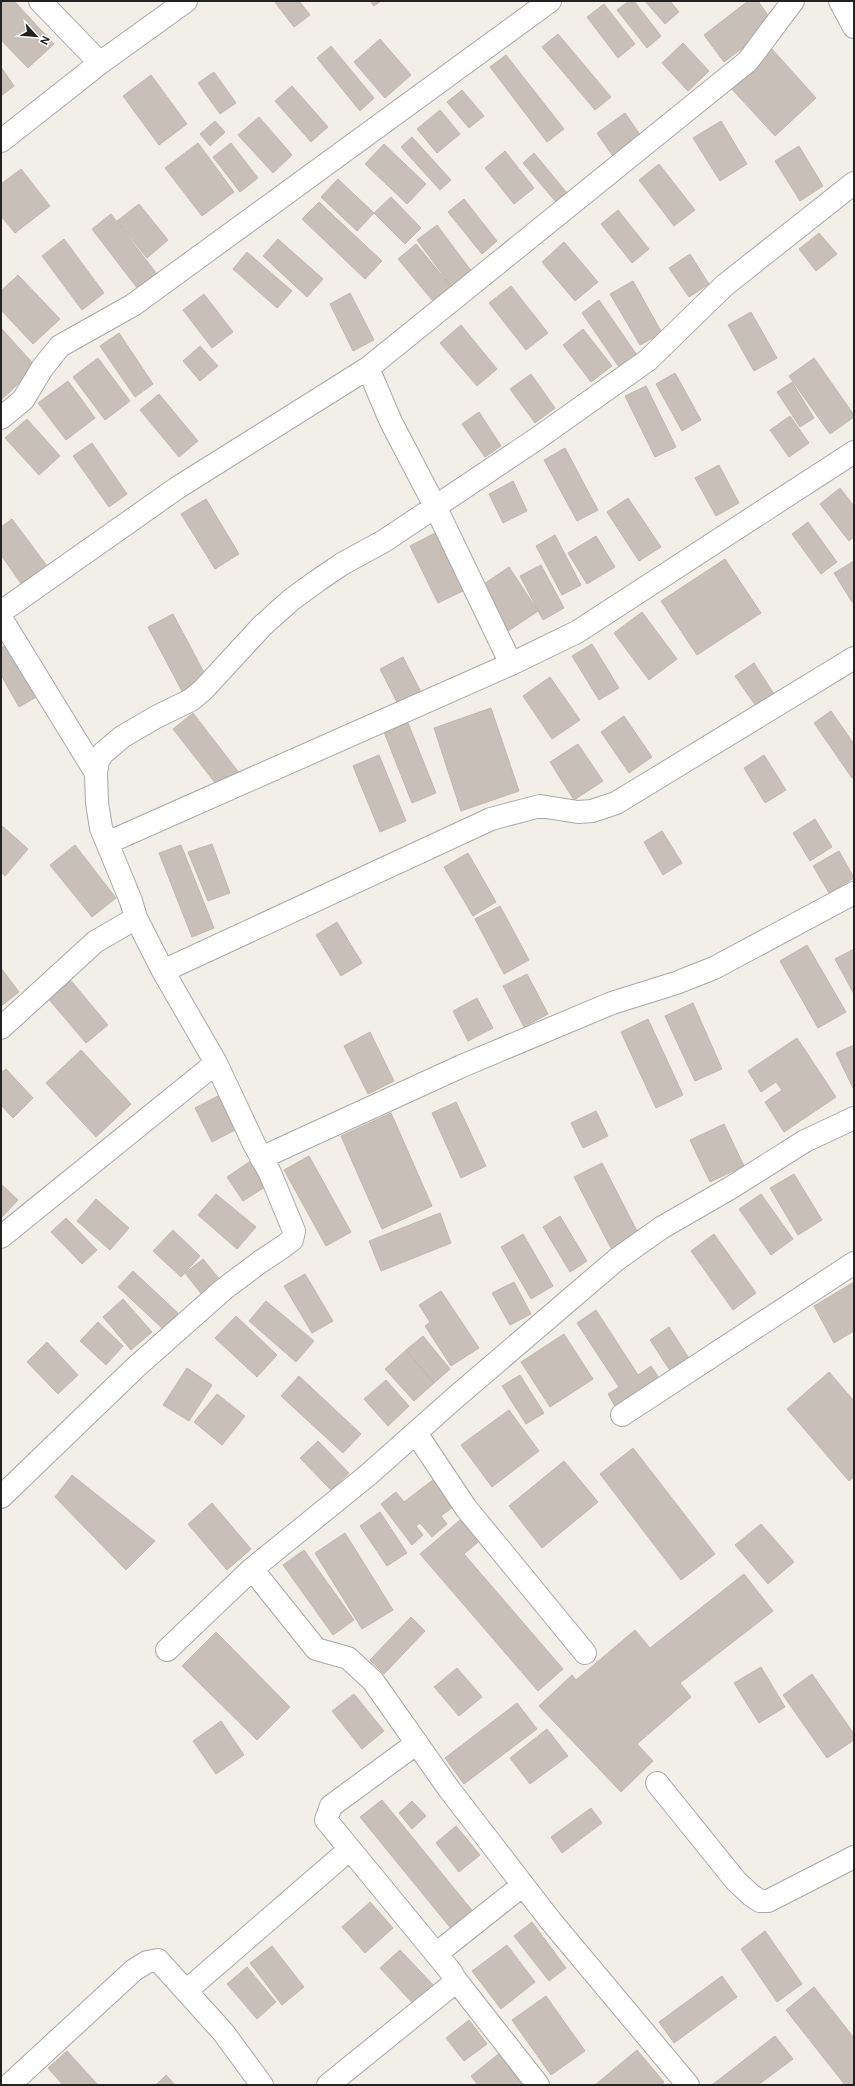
<svg xmlns="http://www.w3.org/2000/svg" width="855" height="2086" font-family="'DM Sans',sans-serif">
	<rect width="100%" height="100%" fill="#f2efe9"/>
	<path fill="#c7bfb8" stroke="#c4b6ab" d="M4,1H14L54,44L28,68L1,40V4Z
		M274,1H299L310,15L294,27Z
		M370,1H381L374,6Z
		M629,1H634L661,36L647,48L617,10Z
		M645,1H670L679,12L665,24Z
		M748,1H758L774,24L724,62L704,35Z
		M604,4L635,44L618,58L587,17Z
		M558,34L611,97L595,110L542,47Z
		M380,39L411,75L385,98L354,62Z
		M683,43L709,71L688,91L662,63Z
		M331,46L374,98L360,111L317,58Z
		M771,48L816,98L775,136L729,86Z
		M506,55L564,129L547,142L490,67Z
		M1,67L14,86L1,96Z
		M214,72L236,103L220,114L198,83Z
		M151,75L187,124L159,145L123,96Z
		M292,86L328,127L311,142L275,101Z
		M462,90L484,116L469,128L447,102Z
		M440,110L460,134L437,153L417,129Z
		M625,113L641,136L612,155L597,133Z
		M259,117L292,155L273,173L238,135Z
		M215,121L225,132L210,146L200,134Z
		M721,121L747,164L720,181L693,138Z
		M412,137L451,180L440,190L401,147Z
		M198,143L234,192L202,216L165,168Z
		M231,143L258,178L240,192L213,157Z
		M384,144L426,184L407,204L365,164Z
		M799,146L823,186L800,201L775,161Z
		M505,151L534,188L514,204L485,168Z
		M534,153L567,193L556,202L523,163Z
		M659,164L695,210L674,226L639,180Z
		M21,169L50,206L15,233L1,216V184Z
		M338,179L374,213L357,231L321,197Z
		M391,197L421,228L405,244L374,213Z
		M464,199L497,241L482,254L448,212Z
		M319,202L382,261L365,279L302,219Z
		M139,204L168,240L147,258L117,221Z
		M618,210L649,249L632,263L601,224Z
		M111,214L160,278L141,293L92,229Z
		M437,225L475,276L455,291L417,240Z
		M819,233L837,254L816,271L799,249Z
		M64,239L104,293L82,310L42,256Z
		M278,239L323,279L307,297L263,256Z
		M564,242L598,282L575,301L542,262Z
		M416,244L455,291L437,306L398,259Z
		M247,252L292,291L277,308L233,269Z
		M690,254L709,284L689,297L669,268Z
		M18,275L60,319L33,344L1,310V291Z
		M633,281L662,333L640,345L610,294Z
		M511,286L548,333L526,350L489,303Z
		M350,293L374,340L353,351L330,304Z
		M204,294L233,332L212,348L183,310Z
		M599,300L639,358L621,370L582,313Z
		M751,312L777,358L754,371L728,325Z
		M461,325L497,369L477,386L440,343Z
		M1,328L36,367L1,400Z
		M583,329L612,366L591,382L563,345Z
		M119,333L153,384L135,397L100,346Z
		M200,346L218,366L200,381L183,361Z
		M98,358L130,401L105,420L73,377Z
		M814,358L854,415V417L830,434L789,376Z
		M675,373L701,420L682,431L656,384Z
		M531,374L555,408L535,423L510,389Z
		M68,381L95,418L66,440L38,403Z
		M792,382L814,418L800,427L777,392Z
		M646,386L676,447L655,457L625,396Z
		M159,394L198,441L179,457L140,410Z
		M479,412L501,446L485,457L462,424Z
		M790,416L809,443L789,457L770,430Z
		M27,419L60,456L39,475L5,438Z
		M92,443L127,494L109,507L73,456Z
		M565,448L598,510L577,521L544,460Z
		M719,465L739,503L716,516L695,478Z
		M513,481L527,511L503,523L489,494Z
		M840,488L854,506V537L849,541L820,504Z
		M628,498L661,547L639,561L607,512Z
		M206,499L239,554L215,569L181,514Z
		M12,519L47,566L22,585L1,555V527Z
		M808,522L837,562L821,574L792,534Z
		M437,532L465,590L438,603L410,546Z
		M555,535L581,585L562,595L536,546Z
		M596,536L615,567L587,584L568,553Z
		M725,559L761,613L697,655L661,601Z
		M854,561V601L852,602L834,573Z
		M541,565L564,608L543,620L520,576Z
		M509,567L538,611L507,632L478,588Z
		M642,612L677,659L649,680L614,633Z
		M173,614L208,680L183,693L148,627Z
		M9,643L38,696L19,707L1,675V648Z
		M592,644L619,688L599,700L572,656Z
		M403,657L423,696L400,708L380,669Z
		M754,663L778,700L760,712L735,676Z
		M550,677L580,720L552,739L523,696Z
		M491,708L519,791L461,811L434,728Z
		M831,711L854,744V776L852,778L814,723Z
		M193,713L240,774L220,789L173,729Z
		M624,716L652,757L629,773L601,732Z
		M408,723L436,793L412,803L384,732Z
		M578,744L603,781L574,800L550,762Z
		M379,755L406,821L380,832L353,766Z
		M764,755L786,790L765,803L744,768Z
		M815,819L832,847L810,861L793,833Z
		M1,825L28,849L5,876L1,872Z
		M662,831L682,863L663,875L644,842Z
		M212,844L230,893L208,901L188,852Z
		M75,845L116,898L92,917L50,865Z
		M181,845L214,928L192,937L159,853Z
		M839,851L854,878L829,893L813,866Z
		M468,853L496,902L473,916L444,867Z
		M500,906L529,960L504,974L475,919Z
		M337,922L362,963L341,976L316,935Z
		M807,945L846,1012L818,1028L780,961Z
		M854,949V994L835,959Z
		M1,968L19,992L1,1006Z
		M527,974L548,1014L524,1027L503,986Z
		M68,977L108,1025L86,1043L46,996Z
		M477,998L493,1028L468,1041L453,1011Z
		M693,1003L722,1069L695,1081L665,1016Z
		M648,1019L683,1095L656,1108L621,1032Z
		M370,1032L394,1081L368,1094L344,1046Z
		M797,1038L836,1097L784,1132L765,1102L782,1090L776,1082L761,1092L748,1071Z
		M854,1045V1090L836,1053Z
		M81,1050L131,1104L96,1137L46,1083Z
		M6,1069L33,1098L13,1118L1,1105V1073Z
		M218,1096L235,1130L212,1142L195,1108Z
		M456,1102L486,1166L461,1178L432,1113Z
		M596,1111L608,1136L583,1148L571,1123Z
		M391,1113L432,1206L382,1229L341,1136Z
		M724,1124L744,1166L710,1182L690,1140Z
		M309,1156L351,1232L326,1246L284,1170Z
		M252,1160L268,1185L243,1201L227,1177Z
		M602,1163L640,1237L613,1252L574,1177Z
		M794,1174L822,1220L798,1235L770,1188Z
		M1,1184L18,1200L1,1218Z
		M216,1194L256,1227L237,1249L198,1215Z
		M761,1194L793,1239L771,1255L739,1209Z
		M96,1199L129,1228L110,1250L77,1221Z
		M440,1213L451,1243L381,1271L369,1241Z
		M560,1216L587,1261L570,1272L543,1227Z
		M66,1218L97,1250L82,1264L51,1232Z
		M173,1230L200,1256L181,1277L153,1251Z
		M523,1234L553,1286L531,1299L501,1247Z
		M714,1234L756,1293L733,1310L691,1251Z
		M203,1259L221,1281L203,1296L185,1273Z
		M133,1271L178,1313L163,1329L118,1287Z
		M305,1274L333,1321L312,1333L284,1286Z
		M514,1282L531,1314L510,1325L492,1293Z
		M854,1282V1331L834,1343L814,1306Z
		M441,1291L479,1348L451,1366L425,1326L430,1322L419,1305Z
		M123,1299L152,1332L131,1350L103,1317Z
		M266,1301L314,1341L296,1362L249,1321Z
		M596,1310L638,1375L651,1366L663,1384L619,1413L608,1394L619,1387L577,1323Z
		M236,1316L277,1355L257,1377L215,1338Z
		M98,1322L123,1346L106,1365L80,1341Z
		M669,1327L692,1363L673,1375L650,1340Z
		M564,1334L593,1379L550,1407L521,1362Z
		M423,1336L450,1369L434,1383L406,1350Z
		M47,1342L78,1375L58,1394L27,1362Z
		M406,1350L434,1383L414,1401L385,1369Z
		M187,1368L212,1385L189,1421L163,1405Z
		M829,1372L854,1401V1477L849,1481L787,1409Z
		M520,1375L544,1413L526,1424L502,1386Z
		M299,1376L361,1434L343,1453L281,1396Z
		M386,1380L409,1406L388,1426L364,1399Z
		M217,1394L245,1416L222,1445L194,1422Z
		M509,1410L539,1451L492,1487L461,1445Z
		M318,1441L349,1473L331,1490L300,1458Z
		M633,1448L715,1554L681,1580L600,1474Z
		M564,1461L598,1502L542,1548L509,1506Z
		M72,1475L155,1541L126,1570L55,1497Z
		M438,1476L458,1503L441,1516L447,1524L432,1537L420,1523L416,1526L423,1535L412,1545L381,1504L396,1492L404,1502Z
		M212,1503L251,1549L227,1570L188,1524Z
		M380,1512L407,1553L387,1566L360,1526Z
		M466,1515L484,1537L464,1554L563,1669L538,1691L420,1554Z
		M761,1524L794,1562L768,1584L735,1545Z
		M345,1533L393,1610L362,1629L315,1553Z
		M304,1550L354,1620L333,1635L283,1565Z
		M744,1574L773,1611L680,1683L691,1697L637,1744L653,1761L621,1792L539,1706L572,1675L576,1680L635,1630L650,1648Z
		M411,1617L425,1631L384,1674L370,1660Z
		M216,1632L290,1707L257,1740L182,1666Z
		M761,1667L785,1707L759,1723L734,1683Z
		M457,1668L482,1697L459,1716L434,1687Z
		M812,1674L854,1734V1740L827,1758L783,1695Z
		M354,1694L384,1731L362,1749L332,1711Z
		M517,1703L537,1729L464,1784L445,1758Z
		M221,1721L244,1755L216,1774L193,1741Z
		M547,1729L568,1756L530,1784L510,1758Z
		M382,1800L475,1914L453,1931L360,1817Z
		M412,1801L426,1816L412,1829L399,1813Z
		M591,1808L602,1823L562,1853L551,1837Z
		M456,1826L480,1855L459,1872L436,1843Z
		M370,1902L393,1928L365,1953L342,1927Z
		M532,1922L566,1968L549,1981L514,1936Z
		M765,1931L802,1984L777,2002L741,1949Z
		M507,1945L535,1982L501,2009L472,1971Z
		M272,1946L304,1987L282,2005L250,1963Z
		M400,1950L438,1990L418,2009L380,1968Z
		M247,1967L276,2002L257,2019L227,1984Z
		M722,1976L737,1997L674,2043L659,2022Z
		M814,1987L854,2038V2085H845L786,2010Z
		M546,1996L585,2051L551,2075L512,2020Z
		M469,2020L487,2044L464,2061L446,2038Z
		M775,2036L793,2059L758,2085H712Z
		M506,2048L536,2085H478L471,2076Z
		M637,2050L664,2082L661,2085H595Z
		M67,2051L98,2085H63L48,2068Z
		M166,2075L175,2085H156Z"/>
	<g fill="none" stroke-linecap="round" stroke-linejoin="round">
		<defs>
			<path id="minor" d="M40,1L100,63
				M840,1L854,27
				M1,141L100,63L186,1
				M368,368L391,422L435,506L511,664
				M1,418L23,400L43,367L60,346L133,305L550,1
				M1,612L177,488L368,368L748,61L793,1
				M1,618L96,773
				M107,843L511,664L577,632L854,452
				M163,971L491,819L540,806L578,812L592,811L616,803L854,658
				M1,1028L95,942L136,918
				M261,1158L462,1066L612,1003L676,983L714,968L854,893
				M1,1237L216,1063
				M622,1415L854,1263
				M416,1433L466,1508L585,1653
				M1,1497L136,1367L224,1289L260,1262L284,1246L292,1240L294,1231L270,1173L254,1144L216,1063L163,971L136,918L131,901L101,828L97,803L96,773L98,761L103,753L122,737L156,717L191,700L203,690L262,626L291,600L317,581L342,564L384,541L538,438L648,360L725,285L854,183
				M252,1569L316,1649L348,1658L373,1681L449,1789L550,1920L688,2085
				M167,1650L252,1569L368,1475L457,1396L616,1260L661,1228L732,1187L805,1141L854,1118
				M657,1783L736,1881L751,1895L760,1901H768L854,1857
				M436,1954L523,1885
				M455,1979L538,2085
				M186,1991L350,1849
				M9,2085L134,1970L147,1962L158,1960L223,2032L262,2085
				M328,2085L453,1984L455,1979L451,1972L326,1820L331,1806L417,1743"/>
		</defs>
		<use href="#minor" stroke="#a9a9a9" stroke-width="24"/>
		<use href="#minor" stroke="#fff" stroke-width="22"/>
	</g>
	<rect width="855" height="2086" fill="none" stroke="#222222" stroke-width="4"/>
	<g transform="translate(36 36) rotate(116)" stroke="#ffffff" stroke-width="3" paint-order="stroke">
	<path d="M0-3L7 15L0 10L-7 15Z" fill="#222222"/>
	<text y="-6" font-size="11" font-weight="bold" text-anchor="middle" fill="#222222">N</text>
	</g>
</svg>
